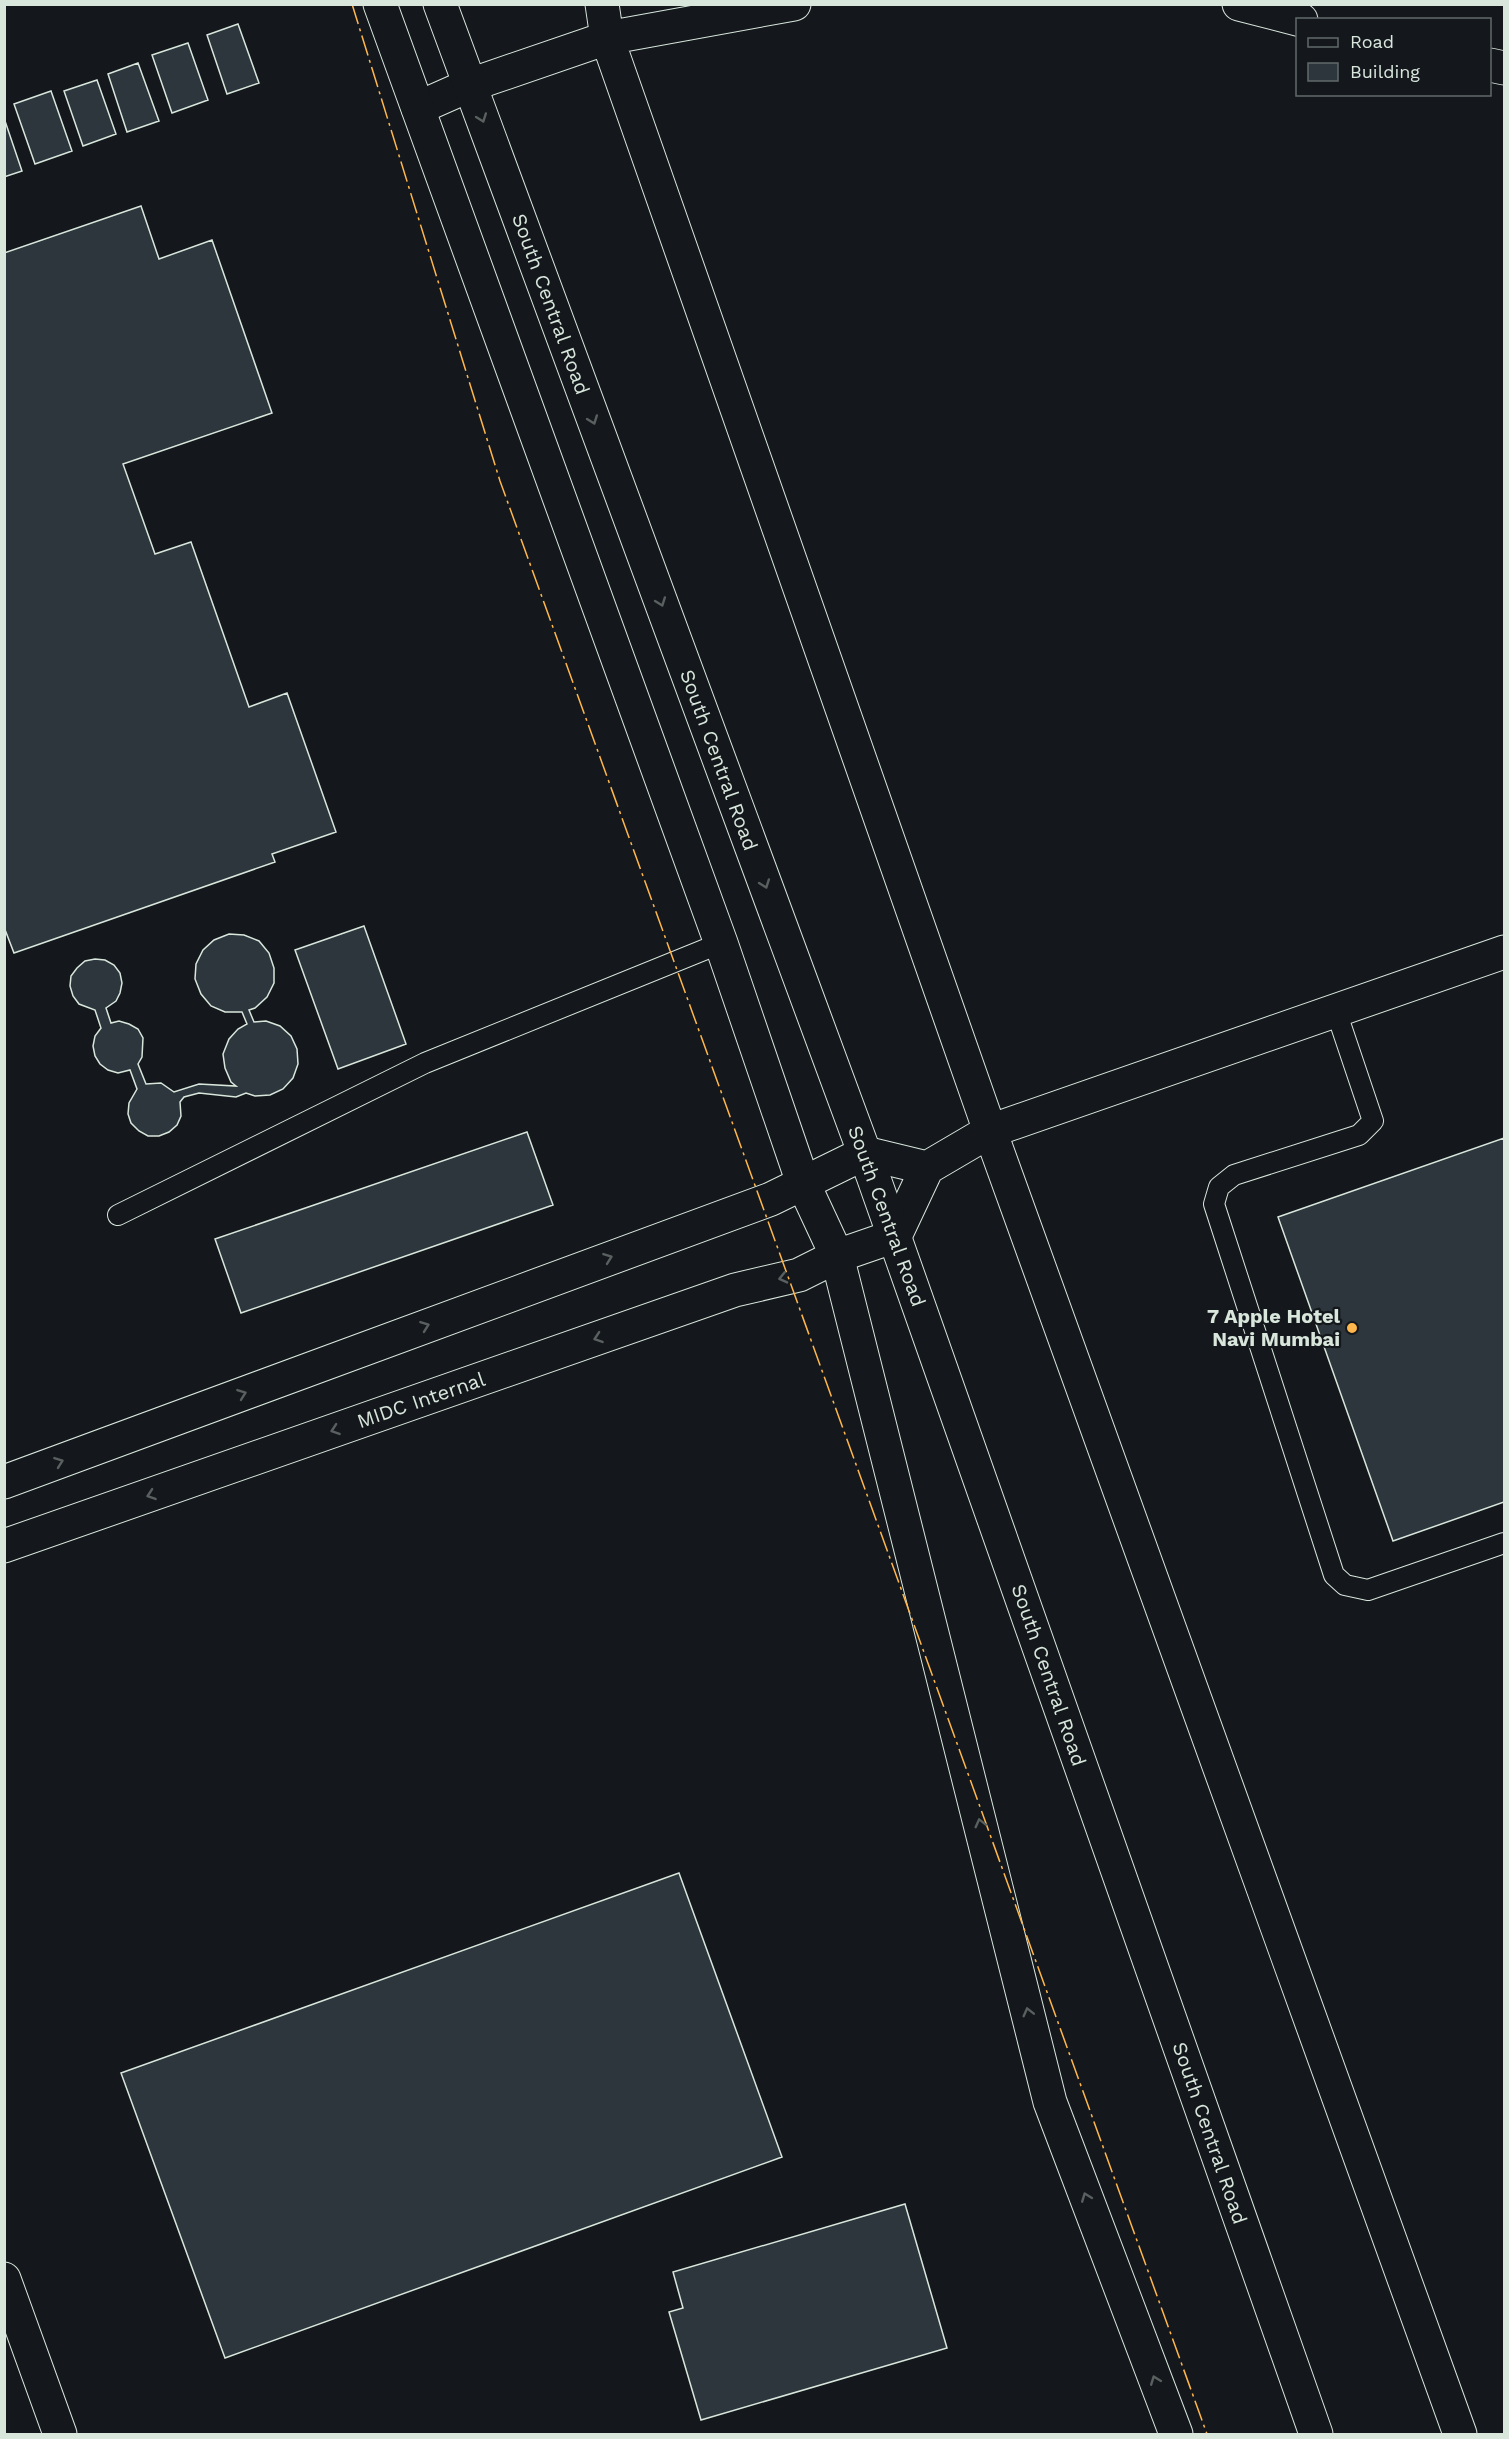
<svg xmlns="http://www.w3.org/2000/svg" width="1509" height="2439" font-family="'Work Sans',sans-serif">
	<rect width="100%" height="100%" fill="#14181c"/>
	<path fill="#2c363c" stroke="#d8e6dc" stroke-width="1.5" d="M238,24L259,83L227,94L207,35Z
		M188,43L208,100L172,113L152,55Z
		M138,63L159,121L127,132L108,74Z
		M97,80L116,134L83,146L64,91Z
		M51,91L72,151L35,164L14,104Z
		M4,118L22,171L4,177Z
		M141,206L159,259L212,240L272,413L123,464L155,554L191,542L249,707L287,693L336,832L272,854L275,862L14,953L4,927V253Z
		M364,926L406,1044L338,1069L295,950Z
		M229,934L244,935L259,941L269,953L274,968V983L267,997L255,1008L249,1010L254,1022L266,1021L280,1026L291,1036L297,1049L298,1064L293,1078L283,1089L270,1095L255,1096L246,1093L236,1097L199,1093L184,1097L180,1102L181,1116L177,1125L169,1132L159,1136H148L139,1131L131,1123L128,1114L129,1103L137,1089L130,1070L118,1073L108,1070L100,1064L95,1056L93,1046L95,1036L101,1028L95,1010L79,1004L73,996L70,986L71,976L77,968L85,961L95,959L105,960L114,965L120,973L122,983L120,993L116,1001L106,1008L111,1023L119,1021L129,1024L138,1029L143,1038L142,1057L138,1064L146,1084L161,1083L174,1092L199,1084L236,1086L231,1082L225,1068L223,1054L229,1039L238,1029L247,1024L242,1012H225L211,1006L201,994L195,979L196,964L203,950L214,940Z
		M527,1132L553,1205L241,1313L215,1239Z
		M1504,1138V1502L1393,1541L1278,1217Z
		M679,1873L782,2157L225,2358L121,2073Z
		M905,2204L947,2348L701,2420L669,2312L683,2308L673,2272Z"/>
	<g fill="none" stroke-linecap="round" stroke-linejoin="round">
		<defs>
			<path id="lane" d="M1336,1011L1373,1121L1359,1135L1234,1175L1219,1187L1214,1204L1334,1575L1345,1585L1368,1590L1504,1543
				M118,1215L425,1063L721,943"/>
			<path id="street" d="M602,4L607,38L990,1131L1460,2434
				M1239,4L1301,20
				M1490,65L1504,68
				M418,108L470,85L607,38L794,4
				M4,1482L771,1199L865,1153L927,1168
				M4,1546L735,1290L799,1275L837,1256L895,1236L927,1168L990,1131L1504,952
				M4,2279L60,2434"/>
			<path id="secondary" d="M380,4L721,943L803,1183L837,1256L1050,2102L1176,2434
				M440,4L873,1176L1316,2434"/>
		</defs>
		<use href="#lane" stroke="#d8e6dc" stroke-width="22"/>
		<use href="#street" stroke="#d8e6dc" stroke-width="35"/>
		<use href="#secondary" stroke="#d8e6dc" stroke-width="35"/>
		<use href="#lane" stroke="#14181c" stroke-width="20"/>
		<use href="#street" stroke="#14181c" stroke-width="33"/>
		<use href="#secondary" stroke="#14181c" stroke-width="33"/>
		<path stroke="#ffb74d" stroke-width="1.5" stroke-dasharray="21 4.5 3 4.5" stroke-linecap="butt" d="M352,4L500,481L1207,2434"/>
	</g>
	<defs><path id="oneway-chevron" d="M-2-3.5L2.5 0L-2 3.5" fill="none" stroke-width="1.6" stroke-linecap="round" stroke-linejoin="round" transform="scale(1.5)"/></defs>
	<g stroke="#59605f">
		<use href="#oneway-chevron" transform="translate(482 118) rotate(70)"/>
		<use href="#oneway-chevron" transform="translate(593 420) rotate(70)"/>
		<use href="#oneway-chevron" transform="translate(661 602) rotate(70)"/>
		<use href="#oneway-chevron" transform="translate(765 884) rotate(70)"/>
		<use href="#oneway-chevron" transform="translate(608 1258) rotate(-20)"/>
		<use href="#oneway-chevron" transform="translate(783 1278) rotate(167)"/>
		<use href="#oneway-chevron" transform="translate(425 1326) rotate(-20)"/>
		<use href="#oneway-chevron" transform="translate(598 1338) rotate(161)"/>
		<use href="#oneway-chevron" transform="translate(242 1394) rotate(-20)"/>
		<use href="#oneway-chevron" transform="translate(335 1430) rotate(161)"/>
		<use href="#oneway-chevron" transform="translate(59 1462) rotate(-20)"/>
		<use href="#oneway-chevron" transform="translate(151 1495) rotate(161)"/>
		<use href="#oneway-chevron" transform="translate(980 1823) rotate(-104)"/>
		<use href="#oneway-chevron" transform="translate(1028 2012) rotate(-104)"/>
		<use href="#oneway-chevron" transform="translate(1086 2197) rotate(-111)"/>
		<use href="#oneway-chevron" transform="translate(1155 2380) rotate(-111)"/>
	</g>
	<circle fill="#ffb74d" stroke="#14181c" stroke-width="2" cx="1352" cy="1328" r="6"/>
	<g text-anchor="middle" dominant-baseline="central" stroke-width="4.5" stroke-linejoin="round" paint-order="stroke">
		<g font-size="20" fill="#d8e6dc" stroke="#14181c">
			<text transform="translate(551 304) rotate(70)">South Central Road</text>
			<text transform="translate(719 760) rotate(70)">South Central Road</text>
			<text transform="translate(887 1216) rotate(70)">South Central Road</text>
			<text transform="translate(421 1400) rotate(-19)">MIDC Internal</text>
			<text transform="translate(1049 1675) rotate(71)">South Central Road</text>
			<text transform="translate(1210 2133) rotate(71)">South Central Road</text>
		</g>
		<g font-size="20" font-weight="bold" fill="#d8e6dc" stroke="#14181c" text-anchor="end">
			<text x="1340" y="1316">7 Apple Hotel<tspan x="1340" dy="23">Navi Mumbai</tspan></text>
		</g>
	</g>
	<rect width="1509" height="2439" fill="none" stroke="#d8e6dc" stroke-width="12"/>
	<rect x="1296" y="18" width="195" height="78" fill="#14181c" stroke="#626a69" stroke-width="1.5"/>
	<rect x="1308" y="38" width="30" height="9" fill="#14181c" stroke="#626a69" stroke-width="1.5"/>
	<text x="1350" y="48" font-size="18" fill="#d8e6dc">Road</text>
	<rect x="1308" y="63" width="30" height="18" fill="#2c363c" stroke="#626a69" stroke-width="1.5"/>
	<text x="1350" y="78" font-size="18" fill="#d8e6dc">Building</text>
</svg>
